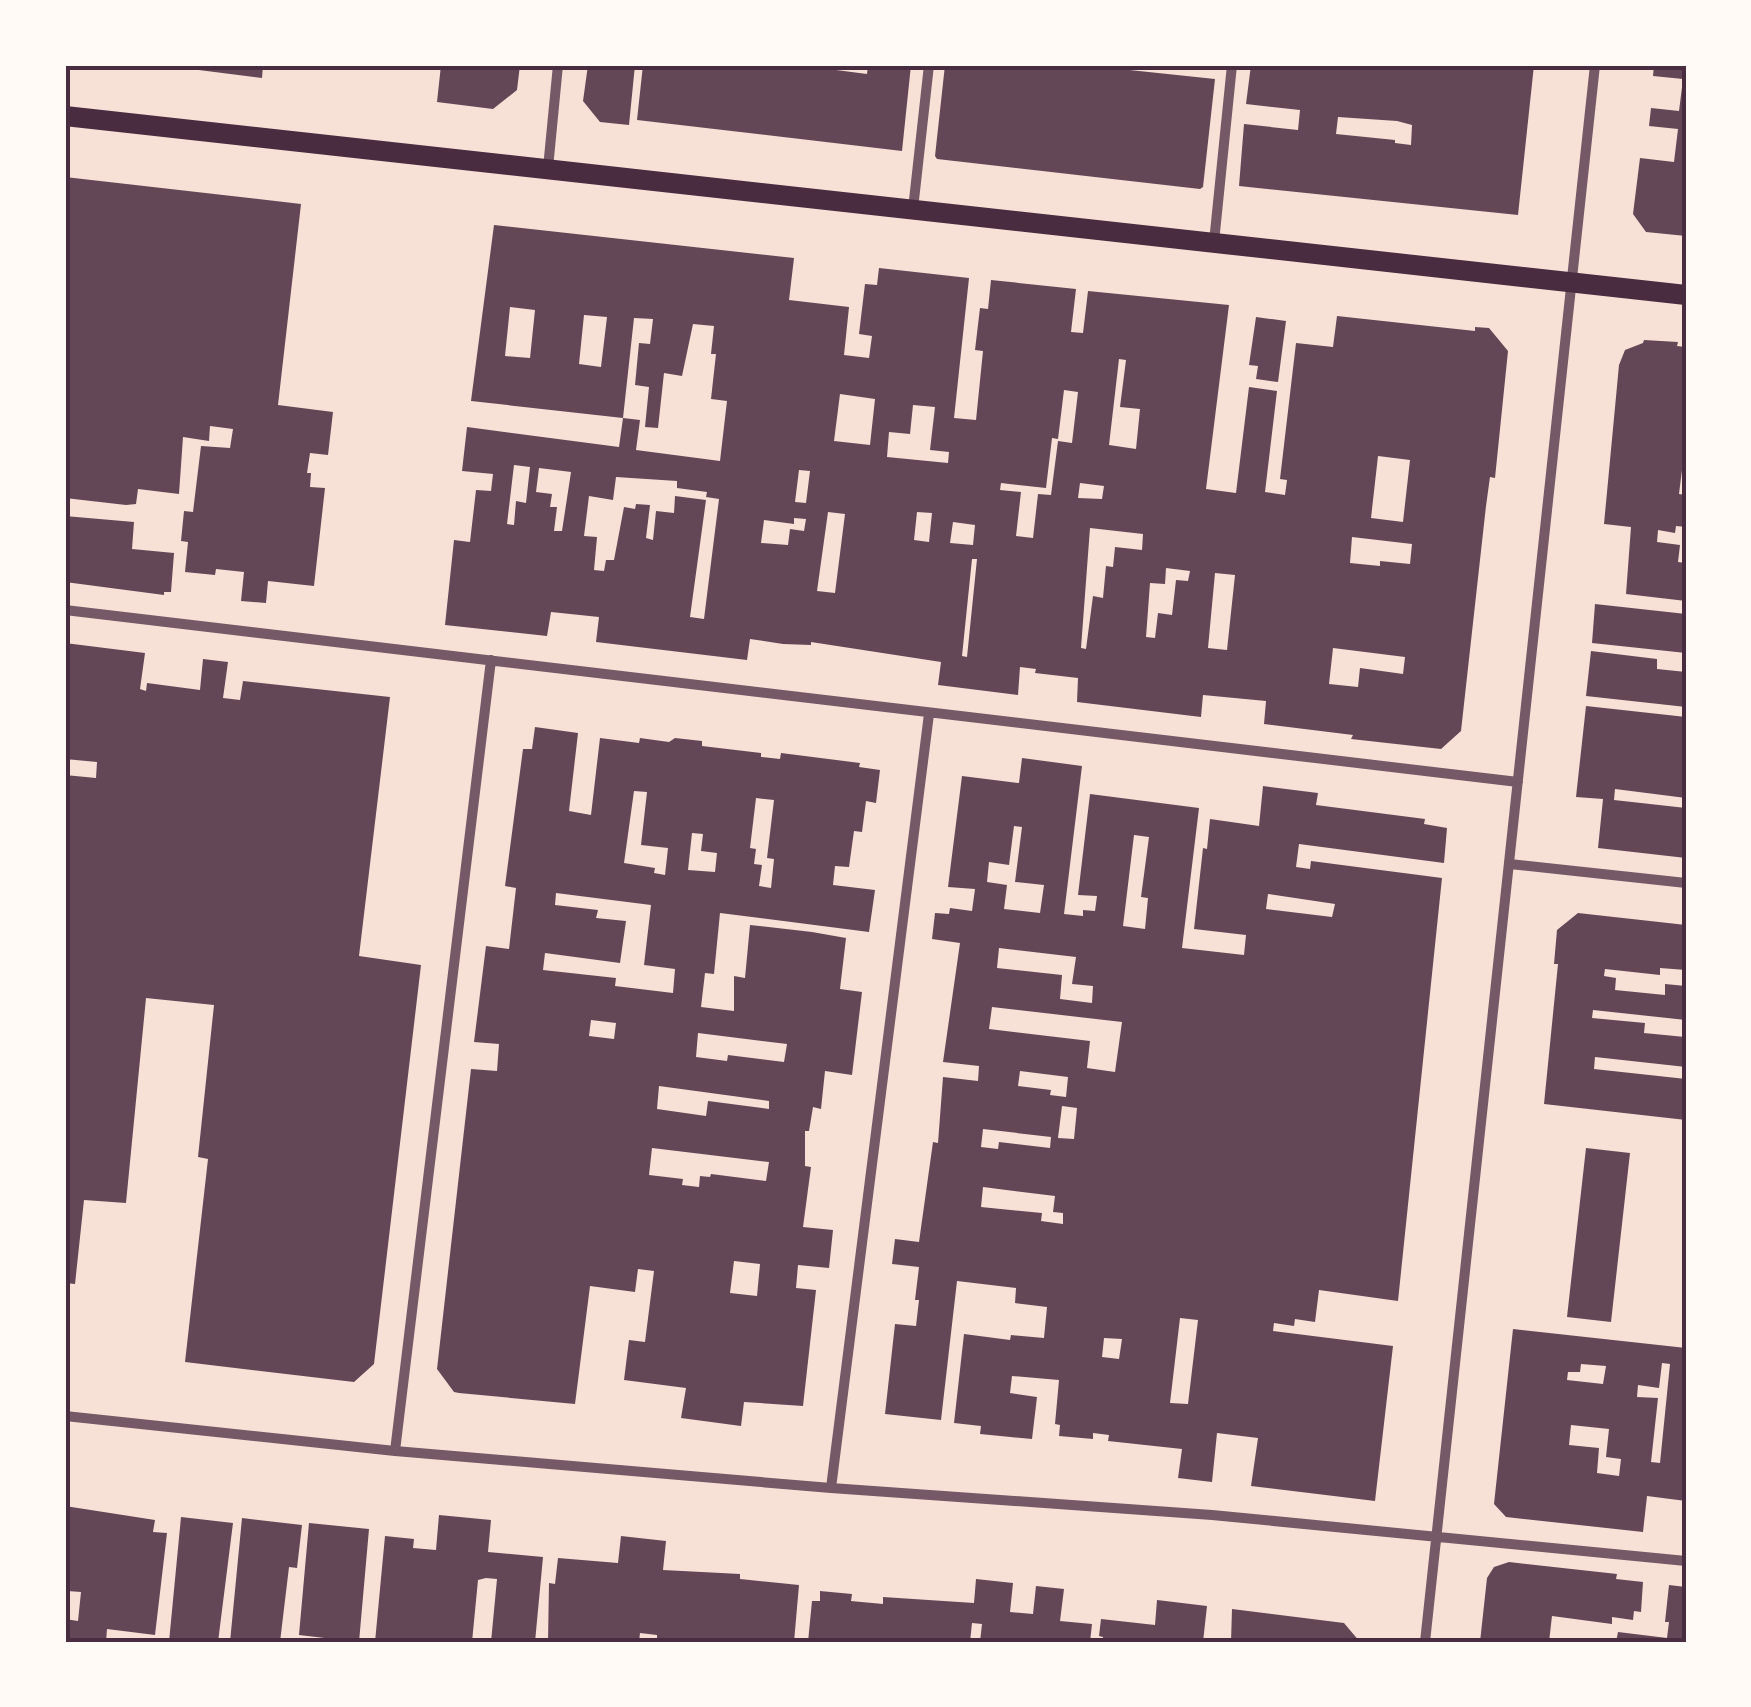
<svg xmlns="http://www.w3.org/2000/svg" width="1751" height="1707" font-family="Barlow,sans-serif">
	<rect width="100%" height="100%" fill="#f7e1d7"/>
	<path fill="#644757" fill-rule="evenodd" d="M183,65H263L262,78L183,68Z
		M441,65H520L517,90L493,109L437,102Z
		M588,65H635L629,125L600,122L583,101Z
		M643,65H837L836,70L867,74L868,65H911L902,151L637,120Z
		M945,65H1082L1215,79L1203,187L1200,189L937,159L935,156Z
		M1251,65H1449L1499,70L1500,65H1534L1518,215L1239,186L1244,124L1298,130L1300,110L1246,104ZM1338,117L1397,121L1412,125L1411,145L1395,143V140L1336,134Z
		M1654,65H1686V236L1646,232L1633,214L1640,158L1674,162L1678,129L1649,126L1651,108L1679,111L1683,79L1653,76Z
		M65,177L301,204L278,405L333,412L328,455L310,453L307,473H311L310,487L325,488L314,586L268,581L266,603L241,601L244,572L216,569L215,575L185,572L188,542L181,541L184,511L193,512L201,446L230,448L233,429L210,426L209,441L183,437L179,494L138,489L136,504L126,505L65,498Z
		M494,225L794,258L789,300L849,307L844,355L869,358L872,336L859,334L865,284L877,285L879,268L969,278L954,418L976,420L983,351L975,350L980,308L988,309L991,280L1076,289L1071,332L1083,333L1088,291L1229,305L1206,489L1236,493L1249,387L1277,391L1265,492L1285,495L1287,480L1280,479L1296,343L1333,347L1337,316L1475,331V327L1489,328L1508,351L1495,478L1490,477L1486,506L1461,731L1441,749L1351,739L1353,735L1264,724L1266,701L1203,695L1201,717L1077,702L1078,678L1035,673L1036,669L1020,667L1018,695L938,685L941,662L811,642V645L783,644L750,639L747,660L596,642L599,617L551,612L547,636L445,625L454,540L470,542L476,490L491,491L493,474L462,471L467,427L619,447L623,418L640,420L636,450L720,461L727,401L711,399L716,354H711L714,326L693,324L682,376L664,373L658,428L645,427L649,387L635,385L639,343L650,344L653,319L634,318L623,418L471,401ZM510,307L535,310L530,358L505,356ZM584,315L607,317L601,367L579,364ZM1119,359L1126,360L1120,407L1140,409L1136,449L1109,445ZM1064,390L1078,392L1072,443L1058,441L1051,495L1038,494L1033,538L1016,536L1021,492L1000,490L1001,483L1046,488L1052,438L1058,439ZM840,394L875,399L870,445L834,441ZM913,405L935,407L930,450L949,452L948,463L887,457L889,432L910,434ZM1378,456L1410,460L1403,522L1371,518ZM514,465L530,467L526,503L516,501L514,525L507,524ZM539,468L571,472L562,531H554L557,507H550L552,494L536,492ZM799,470L810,471L806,503L795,502ZM616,477L677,481V488L707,492L706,497L719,499L704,619L690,617L706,500L675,496L674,513L656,511L653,540L646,538L650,505L636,504L635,509L624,507L614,560H606L604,571L594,570L597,537L584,536L589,496L613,500ZM1080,483L1104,486L1102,499L1078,498ZM828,512L845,514L835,593L817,591ZM917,512L932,513L929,542L914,540ZM794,518L806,519L804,531L790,529L788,545L761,543L764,520L794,524ZM953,522L975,525L973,545L950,543ZM1090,528L1143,534L1142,550L1115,547L1113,567L1106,566L1103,598L1093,596L1086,649L1081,648ZM1352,537L1412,544L1410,564L1380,561V566L1350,563ZM972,559H977L967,657L962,656ZM1166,568L1190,571L1188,581L1176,580L1172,615L1158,613L1155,638L1146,637L1150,583L1165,584ZM1215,573L1235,575L1227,650L1208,648ZM1333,648L1405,657L1403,674L1360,668L1358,687L1329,684Z
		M1256,317L1286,321L1278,382L1256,379L1258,366L1249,365Z
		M1644,340L1678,342L1677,346L1686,347V462H1683L1679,494L1686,495V527L1676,526L1675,533L1658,530L1657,542L1680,545L1678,562L1686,563V601L1626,594L1631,527L1604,524L1619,365L1625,350L1643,343Z
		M65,516L134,522L132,549L174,553L171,592H164V595L65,582Z
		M1595,604L1686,614V653L1592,643Z
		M65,643L145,653L140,689L146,691L147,683L200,690L203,659L228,662L223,698L240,700L243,681L390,697L359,956L421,965L374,1364L354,1382L185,1362L208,1159L198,1157L214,1005L146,998L126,1203L84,1200L75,1284L65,1283V775L96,778L97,762L65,759Z
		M1591,651L1657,659V669L1686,672V707L1586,696Z
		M1586,706L1686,717V798L1615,789L1614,800L1686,808V858L1598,848L1603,799L1576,797Z
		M535,727L578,733L569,811L591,815L600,738L639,743L640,738L669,742L675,738L702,741V746L761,753V757L780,759L781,753L860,763L859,767L880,770L876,803L866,801L862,832L854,831L849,867L835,866L833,885L875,890L869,932L720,913L714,974L705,973L701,1007L734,1011V976L745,978L750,925L812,932L846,938L840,989L862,992L852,1075L825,1071L821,1109L813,1107L809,1131H805V1166L811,1167L803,1227L833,1230L829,1268L798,1265L796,1288L816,1290L803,1406L744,1402L741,1426L681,1418L686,1388L624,1380L629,1340L645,1342L654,1271L638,1269L635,1292L590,1286L575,1404L459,1393L454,1392L437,1369L471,1069L497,1071L499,1044L474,1042L486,946L509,949L516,888L505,886L523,749H532ZM634,791L647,792L641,845L668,848L665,875L654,873L655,868L624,863ZM756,798L774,800L767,858L774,859L771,888L759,886L762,865L754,864L756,849L750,848ZM692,833L703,834L701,851L717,853L715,872L688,870ZM556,893L651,905L644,965L675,969L673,993L615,986L616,978L543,970L545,953L620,963L626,921L596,918L598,910L555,905ZM591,1020L616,1023L614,1039L589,1036ZM698,1033L787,1044L784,1062L728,1055L727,1061L696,1057ZM659,1086L769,1101V1109L708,1101L706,1116L657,1109ZM652,1148L769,1162L766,1181L711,1174L710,1177L700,1176L699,1187L682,1185L683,1179L649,1175ZM734,1261L760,1264L757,1296L730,1293Z
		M1022,758L1082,766L1064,914L1083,916V910L1095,911L1097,896L1078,895L1090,794L1199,808L1182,948L1244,955L1246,935L1194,929L1203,848L1207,849L1210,819L1259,826L1263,786L1318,793L1316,805L1425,819L1424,824L1447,828L1444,863L1299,844L1296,867L1310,869L1311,861L1442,878L1398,1301L1319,1290L1315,1322L1295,1319L1294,1326L1274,1323L1273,1331L1393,1346L1375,1501L1251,1486L1258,1438L1217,1433L1212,1482L1178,1478L1182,1449L1108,1441L1109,1435L1093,1433V1439L1059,1436L1060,1425L1055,1424L1059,1380L1012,1376L1010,1393L1037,1397L1032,1439L980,1434L981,1426L954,1423L964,1334L1010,1340L1011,1335L1044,1338L1047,1307L1015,1303L1016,1288L957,1281L941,1420L885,1414L895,1324L916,1326L919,1300H915L919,1267L892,1264L895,1239L919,1242L933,1142L938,1143L943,1077L978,1081L979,1066L943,1062L960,943L932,939L935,913L949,914L950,908L972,911L975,889L948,887L962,776L1019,783ZM1014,826L1022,827L1015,882L1044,885L1040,913L1004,909L1007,885L987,882L989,862L1009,865ZM1134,835L1149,837L1141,897L1148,898L1145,929L1123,926ZM1268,894L1335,904L1332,917L1266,909ZM999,948L1076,957L1072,984L1093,986L1092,1003L1060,999L1062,975L997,968ZM992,1007L1122,1022L1115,1072L1087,1068L1090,1041L989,1029ZM1020,1071L1068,1077L1066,1097L1050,1095L1051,1090L1018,1086ZM1062,1106L1077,1108L1074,1139L1058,1138ZM983,1129L1051,1137L1050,1148L999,1142L998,1149L981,1147ZM983,1187L1055,1196L1053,1212L1063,1213V1224L1041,1221L1042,1213L981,1207ZM1180,1318L1198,1320L1188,1404L1170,1403ZM1104,1338L1122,1339L1119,1359L1102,1357Z
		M1578,913L1686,925V970L1660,968V975L1605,969L1604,976L1616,978L1615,990L1665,995V984L1686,986V1020L1593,1010L1592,1018L1645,1023L1644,1033L1685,1037L1686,1067L1595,1057L1594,1069L1686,1079V1120L1544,1104L1558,964H1554L1557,930Z
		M1586,1148L1630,1153L1611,1322L1567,1317Z
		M1513,1329L1686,1348V1501L1647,1496L1643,1532L1506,1517L1494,1504ZM1662,1363L1670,1364L1660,1463L1651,1462L1658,1398L1637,1397L1638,1385L1659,1388ZM1581,1364L1606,1366L1603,1384L1567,1380L1568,1372H1580ZM1571,1425L1609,1429L1606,1457L1621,1459L1619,1476L1597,1473L1599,1448L1569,1445Z
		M65,1506L155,1520L153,1532L167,1533L155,1635L107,1629L106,1642H65V1619L78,1621L81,1592L67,1591Z
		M439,1515L491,1520L488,1552L543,1557L535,1642H491L497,1579L486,1578L478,1580L472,1642H375L385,1536L414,1539L413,1548L436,1550Z
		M181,1517L233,1523L218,1642H169Z
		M242,1518L302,1525L297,1568L289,1567L280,1642H230Z
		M309,1523L369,1529L359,1642L299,1635Z
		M621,1536L666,1541L663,1570L740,1574V1579L799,1585L794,1642H657V1635L640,1633L639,1642H548L549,1583L555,1584L558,1558L618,1563Z
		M1509,1562L1617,1574L1616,1579L1643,1582L1641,1612L1634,1611L1633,1620L1612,1617V1624L1552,1616L1549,1642H1480L1487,1578L1494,1567Z
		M976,1579L1013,1583L1010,1612L1033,1614L1036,1586L1064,1589L1060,1621L1092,1624L1090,1642H980L982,1624L972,1623L970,1642H808L812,1601H820V1591L852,1594L851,1601L883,1604V1597L974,1603Z
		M1669,1585L1686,1587V1642H1616L1618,1632L1667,1638L1669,1622H1665Z
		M1157,1600L1207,1606L1203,1642H1103V1637L1099,1636L1101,1619L1155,1625Z
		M1232,1609L1344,1623L1360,1642H1231Z"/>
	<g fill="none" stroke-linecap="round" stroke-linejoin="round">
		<path stroke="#755966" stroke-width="10" d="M548,168L558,65
			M913,209L929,65
			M1214,242L1232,65
			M65,610L1518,782
			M1510,864L1686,883
			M65,1416L395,1451L831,1488L1212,1515L1686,1561
			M395,1451L491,660
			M831,1488L929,714
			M1425,1642L1595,65"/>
		<path stroke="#4a2c40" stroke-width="20" d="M65,116L1686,295"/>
	</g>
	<rect width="1751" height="1707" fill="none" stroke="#fffaf5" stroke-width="135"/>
	<rect x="68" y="68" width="1616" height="1572" fill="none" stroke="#4a2c40" stroke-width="4"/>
</svg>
